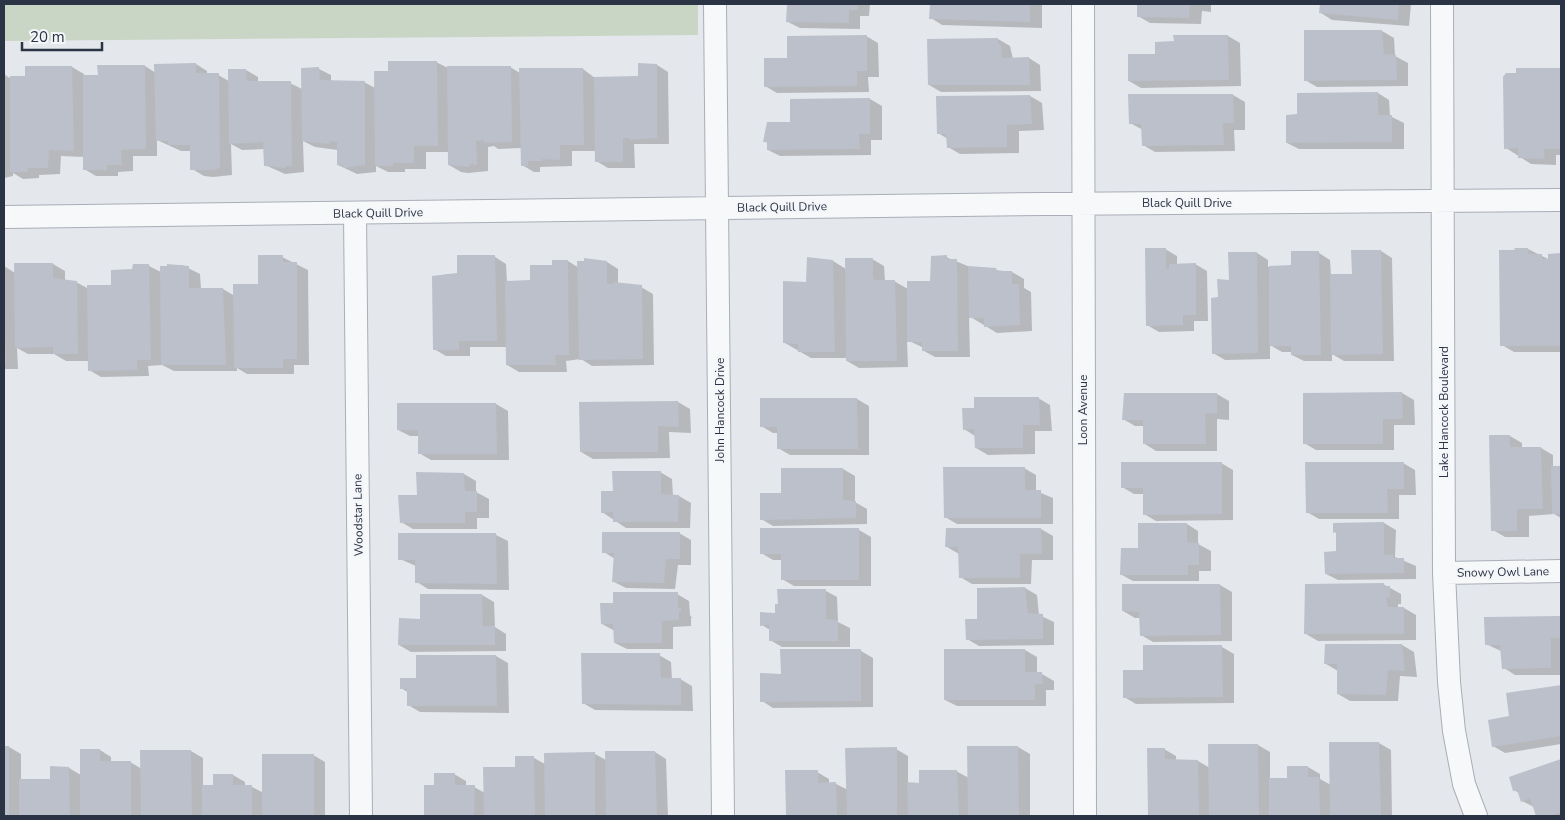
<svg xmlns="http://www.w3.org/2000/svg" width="1565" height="820" font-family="'Nunito Sans',sans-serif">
	<rect width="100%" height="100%" fill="#e4e7ec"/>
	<path fill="#c9d6c5" d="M4,4H698V35L4,41Z"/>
	<path fill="#0003" d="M776,4H870L869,16H860V29L800,28L788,22V5Z
		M931,4H1042V28L942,25L931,18Z
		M1139,4H1211V12L1202,11L1201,24L1150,23L1138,16Z
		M1321,4H1411L1409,26L1332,20L1321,13Z
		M1382,31L1394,38L1395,56L1408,63V86L1317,87L1305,80Z
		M866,36L878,43L879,77H868L869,92L777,93L765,86L789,59Z
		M1228,36L1240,43L1241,86L1141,88L1129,81L1156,55Z
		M998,39L1010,46L1013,59L1029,58L1040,65L1041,91L941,92L929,85V40Z
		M436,62L448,68L510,67L520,73L583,69L595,78L639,77L657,65L668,72L669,144H634L635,168H608L596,161V151H572V166L540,167V172H534L522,165V148L498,149L494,146L488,147V171L468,173L461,172L449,165V152H426V169H405V172H388L376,166V172L357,174L338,165V150L315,147L303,141L304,172L285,174L265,165V149L242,150L231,144L232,175L213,177L204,176L192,169V151H181L157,140V156H133V171L118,172V176H96L84,169V157L61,156L60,174L39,175V178L23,179L13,173V176L4,178V74L11,79L26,77L72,67L84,74V76H99L145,66L156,73L196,64L207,71V74L218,75L229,81L246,70L258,77V82L290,83L302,89L319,69L331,75V81L364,82L375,88L389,73Z
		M1517,69H1561V155H1556V165L1531,164L1506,148Z
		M1378,93L1389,100L1390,116L1404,123V149H1299L1287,143L1298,115Z
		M1129,95H1233L1245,102V130H1234L1235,151L1155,152L1143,145V130L1130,123Z
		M1030,96L1042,103L1044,130L1019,131V153L960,154L948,147V139L938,133Z
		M870,99L882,106V140H871V155L780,156L768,150V143L765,142V131L791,123V100Z
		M1165,249L1177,256V265L1195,264L1207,271L1208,321H1194V331L1159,332L1147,325Z
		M1528,249L1550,260V255H1561V352H1514L1502,345Z
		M1381,251L1392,258L1394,361H1344L1332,354V361H1304L1292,355V352H1282L1270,345V359L1225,360L1213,353L1219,298L1230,282L1257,253L1268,260V267L1292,266L1319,253L1330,260L1331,275H1354Z
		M282,257L308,270L309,365H294V374H247L237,368V371H174L162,365L148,366L149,376L101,377L89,370V361H66L54,354H28L17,348L18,369H4V266L15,273L53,264L65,271V281L76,282L89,289L112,286L133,270L134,266H149L161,272V267L182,265L200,274L201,289H223L235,296L259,285Z
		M495,257L506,264L507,282L531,281L553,266L568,261L579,268L607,262L618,269V284L641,287L653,294L654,365L592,366L581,359L566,361L567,372H519L507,365V347H470V356H446L434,349L446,274H458Z
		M946,257L970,267L1012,272L1024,279V288L1031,292L1032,331L997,333L969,316L970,357H935L924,351V348L907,340L908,367L859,368L847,361V358H811L785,343L808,283L833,261L846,269L872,259L884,266L885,281H894L908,289L931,282Z
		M1402,393L1414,400L1415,425H1394V450H1316L1304,443V394Z
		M1217,394L1229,401V420L1217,419V451H1156L1145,444V426H1135L1123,419L1125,395Z
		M1038,398L1050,405L1052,431H1035V454L988,455L976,448L975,436L964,429L975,409Z
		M857,399L869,406V455H790L778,448V433H773L761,426Z
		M678,402L690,409L691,433L669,432L670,458L593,459L581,452Z
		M496,404L508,411L509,460H431L419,453V436H410L398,430V405Z
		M1510,436L1522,443V448H1541L1553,455V467H1561V518L1554,514L1529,516V537H1505L1493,530Z
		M1221,463L1233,470V520L1156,521L1144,514V494H1134L1122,487Z
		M1403,463L1415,470L1416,495H1399V519H1319L1307,512Z
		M1024,468L1036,475V491L1053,498V524H957L945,517Z
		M783,469H843L855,476V502L867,509V524L773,526L761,519L783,494Z
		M660,472L672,479L673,496H679L691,503L690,528H626L602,512L614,492Z
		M418,474H464L476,481V492L489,499V518H477V529H413L401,522L419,497Z
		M1384,523L1396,530L1395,557L1416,566V579L1338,580L1326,574L1337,553L1338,534L1335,532Z
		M1187,524L1198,531V544L1211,551V571H1199V581H1133L1122,575L1139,550Z
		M947,529H1041L1053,536V560H1032L1031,584H972L960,577L959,554L947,547Z
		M761,530H859L871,537V586H794L782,579V560H773L761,553Z
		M679,533L691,540V565H678L675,589L626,588L614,582L615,559L604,552Z
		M400,534L496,535L508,541L509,590L428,589L417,582L416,566L400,559Z
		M1383,584L1401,594V604H1398V608H1404L1416,615V640L1318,641L1306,634Z
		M1220,585L1232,592V641L1153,642L1141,635L1140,618H1135L1123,611Z
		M1025,588L1037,595L1039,615L1054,622V645L979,646L967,639L979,620Z
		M826,591L837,597L838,622L850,628V647H782L770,640V630L762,625L776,614Z
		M677,594L689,601L690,615L692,618H691V626L673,627V649H627L615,643V631L602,624Z
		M421,595H482L494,602L495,627L506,634V651L411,652L399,645L422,620Z
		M1486,618H1561V675H1515L1504,668L1501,651L1486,644Z
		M1402,645L1414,652L1417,677L1400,676L1398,701H1350L1338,694V671L1326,664Z
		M1222,647L1234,654V703L1136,704L1124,697L1145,671Z
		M945,650H1025L1037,657V674H1042L1054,681V690H1046V706H957L945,700Z
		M861,651L873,658V707L773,708L762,701L782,675Z
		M659,655L671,662L672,679H680L692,686L693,711L595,710L583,703Z
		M417,656H496L508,663L509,713L420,712L408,705L409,693L401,688L417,679Z
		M1561,686V744L1505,753L1493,746L1511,717L1507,694Z
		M1379,743L1391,750L1392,816H1149L1148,749H1164L1176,756V761H1198L1210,768L1209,745H1258L1270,752V779H1289L1308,767L1320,774V779L1331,785Z
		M4,747H9L21,754V781H51V768H69L81,775L100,750L111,757V762H130L142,769L191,751L203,758V787H214V775H233L245,782V787H252L264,793L313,755L325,762V816H4Z
		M1018,747L1030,754V816H787L786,772H817L829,779V784H836L848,790L896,749L908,756V784H920L956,771L969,778Z
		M655,752L666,759L668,816H425V786L436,787L454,774L466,781V786L474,787L485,793L534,758L545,764L595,754L606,760Z
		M1561,761V816H1537L1534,807L1522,801L1519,793L1514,790L1511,778Z"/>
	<path fill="#bbc0ca" d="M787,4H858V10H849V23L786,22Z
		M930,4H1030V22L929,19Z
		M1137,4H1190L1189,18L1137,17Z
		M1320,4H1399L1398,20L1319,13Z
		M1304,30H1382L1384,54L1396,55L1397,80L1304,81Z
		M867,35V71H857V86L764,87V58H787V36Z
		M1173,35H1228L1229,80L1128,81V54H1155V42L1174,41Z
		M998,38V44H1001L1002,58L1029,57L1030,85H928L927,39Z
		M388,61H437L438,146H414V163H393V166H375L374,71H388Z
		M196,63V73H219L220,168L213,170H190V145H168V141H156L154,64Z
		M638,63L657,64V138L630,140V138H623V162H595L594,77L638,76Z
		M97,65H145L146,149L121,150L122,165H107V170H83V75H98Z
		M25,66H72L74,151L49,150L48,168H28L27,172H10V76H25Z
		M447,66H511L512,142L485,143L483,140L476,141L477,165L470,164V167L448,165Z
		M319,67L320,80L365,81V165L344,168V166L337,165V142L330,141V144L302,141L301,68Z
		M519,68H583L584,145H560V160L542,159V161H528V166H521Z
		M1516,68H1561V149H1544L1545,159L1518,158V148L1504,149L1503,77L1506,73H1516Z
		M228,69H246L247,81H291L292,166H285V168L264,166L263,142L229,144Z
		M1378,92V115H1392V142L1286,143V115L1297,114V93Z
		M1128,94H1233L1234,123H1223L1224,145L1142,146L1141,124H1129Z
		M1030,95L1032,124L1007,125V147L947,148L946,134H937L936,96Z
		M870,98V134H859L860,149L767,150V142H763L767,122H790V99Z
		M1145,248H1166V269H1169V264L1196,263V315H1183V325L1146,326Z
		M1514,248H1528L1529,254H1542V259H1548V254L1561,253V346H1500L1499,250H1515Z
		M1351,250H1381L1383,354L1331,355L1330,274H1352Z
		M1291,251H1319L1321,355H1291V346H1269V266L1291,265Z
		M1228,252H1257L1258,353L1212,354L1211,298L1218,297L1217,279L1229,280Z
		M258,255H283V262H297V359H283V368H234L233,284H258Z
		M457,255H495L497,341H459V350H433L432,276L457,273Z
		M947,255V259H957L958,351H922V342H907V281H930L931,256Z
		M807,257L833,260L835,352H798V344L783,343V281L806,282Z
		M584,258L607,261V284H613V282L642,285L643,359L579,360L577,261H584Z
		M845,258H873V278L875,280H895L897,361H846Z
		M552,260H568L569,355H555L556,365H506L505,281L530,280V265H552Z
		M14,263H53V278L77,281L78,354H53V347L15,348Z
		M133,264H149L151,360H137V370L88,371L87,285H111V270L132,269Z
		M167,264L189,266V288H223L226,365H161L160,266H167Z
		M968,266L996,268L997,271H1012V284H1019L1020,325L984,327V318H969Z
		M4,299L6,363H4Z
		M1402,392L1403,419H1383V444H1303V393Z
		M1124,393H1217V414L1205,413L1206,444H1143V420H1122Z
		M974,397H1039L1040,425H1023V448H975L974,429L963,430L962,408H974Z
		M760,398H857L858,449H777V427H760Z
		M678,401L679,427L658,426V452H580L579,402Z
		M397,403H496L497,454H418V430H397Z
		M1489,435H1510V447H1541L1543,509H1517V531H1491Z
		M1121,462H1222V514L1143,515V488H1121Z
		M1305,462H1404V489H1387L1388,513H1306Z
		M1551,466H1561V514H1552Z
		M943,467H1025V490H1041V518H944Z
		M781,468H843V500L856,501V518L760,520V493H781Z
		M612,471H661V494L679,495L678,522H613V512L601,513V491H613Z
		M416,472L464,473L465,491H477V512H465V523H400L398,495H417Z
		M1384,522V555L1393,554V558H1404V573L1325,574L1324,552L1336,551V532L1333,533V523Z
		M1138,523H1187V542L1199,543V565H1188V575H1120L1121,548H1138Z
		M760,528H859V580H781V554H760Z
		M946,528H1041L1042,554H1020V578H959L958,547H945Z
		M602,532H680V559H666L664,583L612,582L614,553H602Z
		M398,533H496L497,584L415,583V560H398Z
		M1384,583L1383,586H1390V597L1386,598L1388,607H1404V634H1304L1305,584Z
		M1122,584H1220L1221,635L1140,636L1139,612L1122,611Z
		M1025,587L1028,613L1043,614V639L966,640L965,619H977V588Z
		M777,589H826V619L838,620V641H769V625L760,626V612L775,613V604H778Z
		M613,592H678V608H681V611H679V620L662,621V643H614L613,624H601L600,603H613Z
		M420,594H482L483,626H495V645H398L399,618L420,619Z
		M1561,616V638H1551V668L1502,669L1500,645H1485L1484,617Z
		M1325,644H1402L1405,671L1388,670L1386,695L1337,694V664H1324Z
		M1143,645H1222L1223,697L1123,698V670H1143Z
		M780,649H861V701L760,702V673L781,674Z
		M944,649H1025V672H1042L1043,684H1035V700H944Z
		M581,653H660L661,678H681V705L582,704Z
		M416,655H496L497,706H407V689H400V678H416Z
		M1561,685V736L1492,747L1488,720L1509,716L1506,693Z
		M1329,742H1379L1381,816H1330Z
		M1208,744H1258L1259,816H1209Z
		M4,746H9V816H4Z
		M967,746H1018L1019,816H968Z
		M897,747V816H847L845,748Z
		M1147,748H1165V759L1198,760L1199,816H1148Z
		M80,749H100V761H131V816H80Z
		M140,750H191L192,816H141Z
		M605,751H655L657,816H606Z
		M595,752V816H545L544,753Z
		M262,754H314V816H262Z
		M515,756H534L535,816H484L483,767H515Z
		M1561,759V812L1550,816H1536L1530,798L1521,802L1517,790L1513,791L1509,777Z
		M50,766L69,767L70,816H19V779H50Z
		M1287,766H1308V777H1319L1320,816H1269V778H1287Z
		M785,770H818V783L836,782L837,816H786Z
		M919,770H957L959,816H908L907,782L919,783Z
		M434,773H455V785H475L474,816H424V785H434Z
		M213,774H233V785H252V816H202V785H213Z"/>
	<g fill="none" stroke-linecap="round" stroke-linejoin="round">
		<defs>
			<path id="street" d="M715,4L723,816
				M1083,4L1085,816
				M1442,4L1444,573L1449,682L1454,731L1464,784L1476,816
				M355,213L361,816
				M4,217L1043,204L1561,200
				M1444,573L1561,571"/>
		</defs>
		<use href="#street" stroke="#a9aeb7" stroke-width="24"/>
		<use href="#street" stroke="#f7f8fa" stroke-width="22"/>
	</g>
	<g text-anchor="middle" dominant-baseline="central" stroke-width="4.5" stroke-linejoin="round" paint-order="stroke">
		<g font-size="12" fill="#2b3445" stroke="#f4f6f9">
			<text x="1187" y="203">Black Quill Drive</text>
			<text transform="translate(782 207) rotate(-1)">Black Quill Drive</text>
			<text transform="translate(378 213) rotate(-1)">Black Quill Drive</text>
			<text transform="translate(720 410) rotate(-90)">John Hancock Drive</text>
			<text transform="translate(1083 410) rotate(-90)">Loon Avenue</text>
			<text transform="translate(1444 412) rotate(-90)">Lake Hancock Boulevard</text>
			<text transform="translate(358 515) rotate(-91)">Woodstar Lane</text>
			<text transform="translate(1503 572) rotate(-1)">Snowy Owl Lane</text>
		</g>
	</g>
	<rect width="1565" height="820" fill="none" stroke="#2b3445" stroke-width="10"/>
	<path d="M22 42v8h80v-8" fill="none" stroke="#2b3445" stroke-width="2.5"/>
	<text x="30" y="42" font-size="15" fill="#2b3445" stroke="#f4f6f9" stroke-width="4" paint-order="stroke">20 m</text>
</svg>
